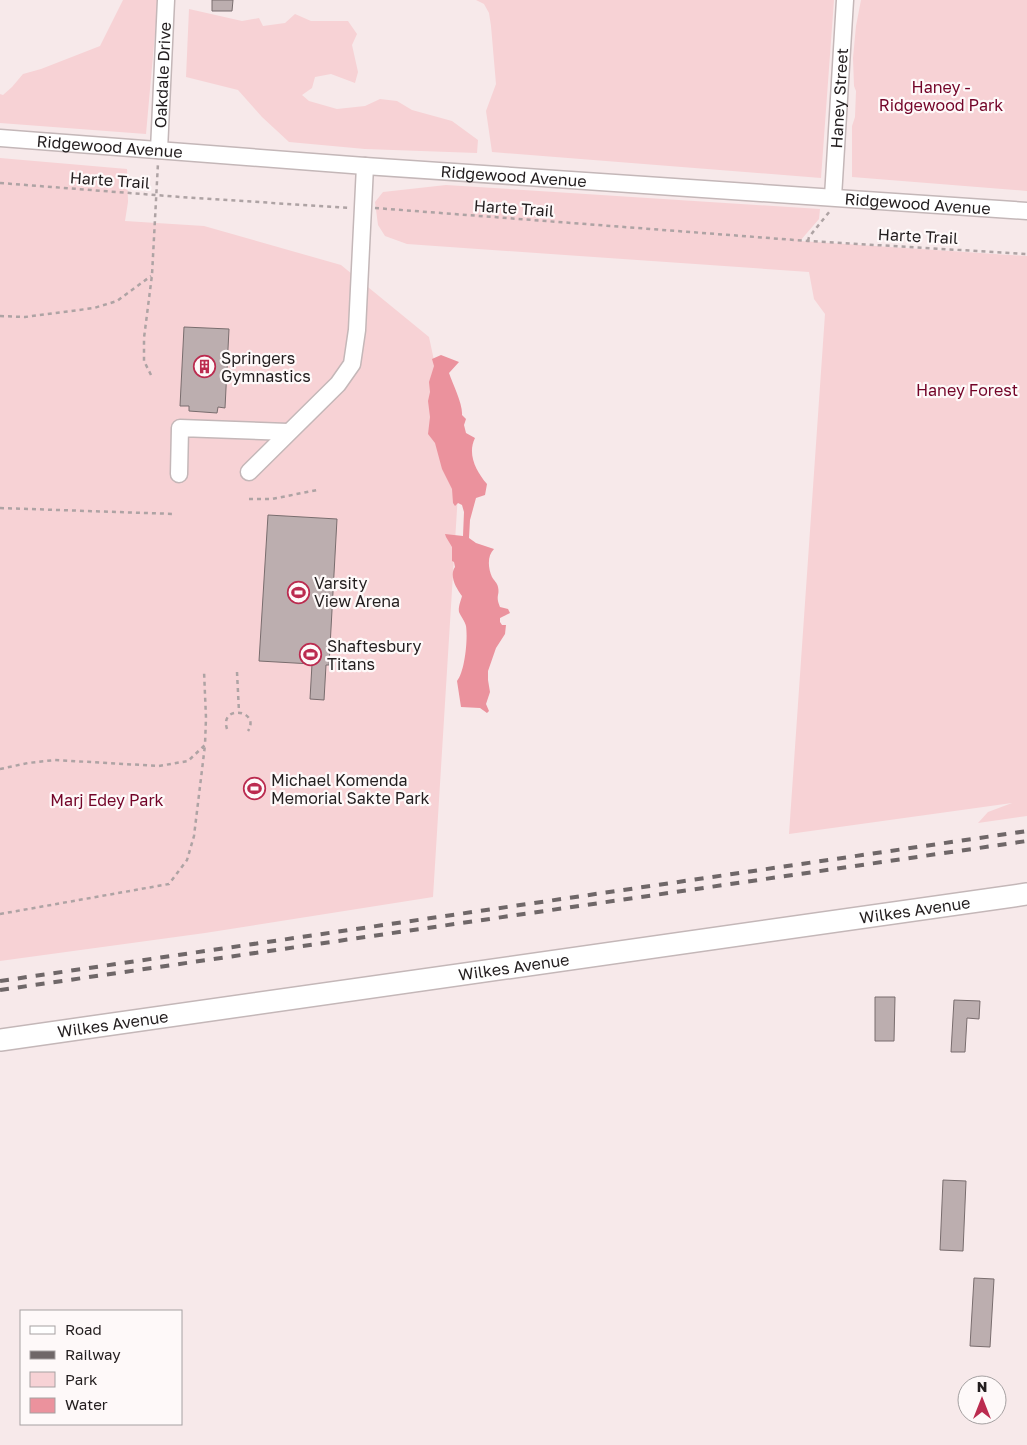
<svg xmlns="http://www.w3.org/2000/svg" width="1027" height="1445" font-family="'Golos Text',sans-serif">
	<rect width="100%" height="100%" fill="#f7e9ea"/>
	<path fill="#f7d2d5" d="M123,0H158L146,134L0,123V94L3,95L12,87L23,74L41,69L100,46Z
		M476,0H834L821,178L492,152L486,111L496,84L491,26L489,13L484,4Z
		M861,0H1027V191L852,177V126L855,117L856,91L854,86L853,58L856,26Z
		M189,9L242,21L259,18L263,26L285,23L295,14L311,21H348L357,34L352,45L358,72L355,83L331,74L315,77L312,88L302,95L309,101L337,109L365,106L380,99L397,101L412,110L452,121L478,140L477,153L365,149L289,142L262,117L238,90L186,77Z
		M0,158L127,169L128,202L125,221L204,226L341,265L429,337L459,477L433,897L205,933L0,961Z
		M446,185L820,209L819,219L800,241L1027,256V816L978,823L988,812L1012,803L789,834L825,314L814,299L809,272L407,244L385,236L378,225L375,202L383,192Z"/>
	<path fill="#eb929d" d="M441,355L459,362L449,373C453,385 463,404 462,415L466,419L464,425L466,433L475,438C467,454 476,471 487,484L485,495L476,498L470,520L469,538L476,543L494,549C487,556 488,568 492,577C494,581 497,582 498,587C500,596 495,595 500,607L508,609L510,613L500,618V622L502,625H506L505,634L496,648L488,671V680L490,692L486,704L489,711L487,713L480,708L461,707L457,681C465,671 468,639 466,626C465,621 461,617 459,612C458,607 461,600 462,596C456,588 449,576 455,567L454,562L452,561V547L446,537L445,534L463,536L464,512L462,505L458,503L455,506L453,503L452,489L442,469L435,443L428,434L430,417L428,401L430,392L429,382L434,366L432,359Z"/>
	<path fill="#bcaeaf" stroke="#796d6e" d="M212,0H233L232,11H212Z
		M184,327L229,329L225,408L218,407L217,413L189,411V406H180Z
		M268,515L337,519L329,665H326L324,700L310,699L312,664L259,661Z
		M875,997H895L894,1041H875Z
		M954,1000L980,1001L979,1019L967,1018L965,1052H951Z
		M943,1180L966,1181L963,1251L940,1250Z
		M974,1278L994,1279L990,1347L970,1346Z"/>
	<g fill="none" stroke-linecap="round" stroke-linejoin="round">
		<defs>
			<g id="minor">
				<path id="s1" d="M0,138L365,166L1027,211"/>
				<path id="s2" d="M159,150L166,0"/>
				<path id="s3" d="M833,197L845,0"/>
				<path d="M249,472L338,384L352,364L357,330L365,166"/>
				<path d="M179,474L180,428L288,432"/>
			</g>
			<g id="major">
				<path id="s4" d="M0,1040L1027,894"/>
			</g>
		</defs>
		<use href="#minor" stroke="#c4b7b8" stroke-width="19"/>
		<use href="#major" stroke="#c4b7b8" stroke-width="24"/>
		<path stroke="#aea3a4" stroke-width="2.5" stroke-dasharray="4 4" stroke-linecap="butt" d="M0,183L181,197L350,208
			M375,208L808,241L1027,254
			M808,241L809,237L830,211
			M0,316L25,317L94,308L117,301L151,276
			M151,375L144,361V338L152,275L158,163
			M249,499H272L317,490
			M0,508L175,514
			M237,672L239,712
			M227,729C219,704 261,710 248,731
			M0,769L28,763L55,760L159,766L188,761L205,745L206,718L204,671
			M0,914L169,884L187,860L194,836L205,745"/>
		<use href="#minor" stroke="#fff" stroke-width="16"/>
		<use href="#major" stroke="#fff" stroke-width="21"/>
		<path stroke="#6f6768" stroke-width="4" stroke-dasharray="9 9" stroke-linecap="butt" d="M0,981L1027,831
			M0,990L1027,841"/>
	</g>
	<defs>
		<symbol id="building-ring" viewBox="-11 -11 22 22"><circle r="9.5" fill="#fef9f9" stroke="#bb2b4f" stroke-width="1.5"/><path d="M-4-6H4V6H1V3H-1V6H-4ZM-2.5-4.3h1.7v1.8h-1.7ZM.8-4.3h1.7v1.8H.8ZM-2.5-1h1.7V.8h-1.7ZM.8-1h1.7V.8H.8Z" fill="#bb2b4f"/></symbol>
		<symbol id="stadium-ring" viewBox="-11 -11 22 22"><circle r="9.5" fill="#fef9f9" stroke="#bb2b4f" stroke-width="1.5"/><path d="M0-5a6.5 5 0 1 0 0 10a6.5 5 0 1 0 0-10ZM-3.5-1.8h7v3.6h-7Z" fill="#bb2b4f"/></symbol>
	</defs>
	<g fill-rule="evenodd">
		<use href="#building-ring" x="192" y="354" width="25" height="25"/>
		<use href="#stadium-ring" x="286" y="580" width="25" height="25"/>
		<use href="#stadium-ring" x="298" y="642" width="25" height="25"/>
		<use href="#stadium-ring" x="242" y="776" width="25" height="25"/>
	</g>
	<g text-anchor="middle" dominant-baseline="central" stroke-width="4.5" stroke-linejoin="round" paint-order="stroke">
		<g font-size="16" fill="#231e1f" stroke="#fef9f9">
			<text stroke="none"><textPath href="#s2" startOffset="75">Oakdale Drive</textPath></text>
			<text stroke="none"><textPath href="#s3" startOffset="99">Haney Street</textPath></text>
			<text stroke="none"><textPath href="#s1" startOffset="110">Ridgewood Avenue</textPath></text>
			<text stroke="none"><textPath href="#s1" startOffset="515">Ridgewood Avenue</textPath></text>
			<text transform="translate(110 180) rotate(4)">Harte Trail</text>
			<text stroke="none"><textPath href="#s1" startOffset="920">Ridgewood Avenue</textPath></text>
			<text transform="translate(514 208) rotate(4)">Harte Trail</text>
			<text transform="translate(918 236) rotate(3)">Harte Trail</text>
			<text stroke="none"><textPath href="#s4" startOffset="924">Wilkes Avenue</textPath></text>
			<text stroke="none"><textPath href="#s4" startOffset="519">Wilkes Avenue</textPath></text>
			<text stroke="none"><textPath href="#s4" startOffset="114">Wilkes Avenue</textPath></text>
		</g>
		<g font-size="16" fill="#730428" stroke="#fef9f9">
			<text x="941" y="87">Haney -<tspan x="941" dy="18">Ridgewood Park</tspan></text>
			<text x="967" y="390">Haney Forest</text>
			<text x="107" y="800">Marj Edey Park</text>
		</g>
		<g font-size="16" fill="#231e1f" stroke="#fef9f9" text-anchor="start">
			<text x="221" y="358">Springers<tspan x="221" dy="18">Gymnastics</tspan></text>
			<text x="314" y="583">Varsity<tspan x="314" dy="18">View Arena</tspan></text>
			<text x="327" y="646">Shaftesbury<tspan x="327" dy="18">Titans</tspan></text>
			<text x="271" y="780">Michael Komenda<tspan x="271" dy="18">Memorial Sakte Park</tspan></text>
		</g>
	</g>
	<rect x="20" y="1310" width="162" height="115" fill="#fef9f9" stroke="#a6a1a2"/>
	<rect x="30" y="1326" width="25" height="8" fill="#ffffff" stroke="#a6a1a2"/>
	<text x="65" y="1335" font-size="15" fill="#231e1f">Road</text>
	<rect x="30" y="1351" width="25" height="8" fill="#6f6768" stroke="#a6a1a2"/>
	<text x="65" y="1360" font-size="15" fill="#231e1f">Railway</text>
	<rect x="30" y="1372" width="25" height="15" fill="#f7d2d5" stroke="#a6a1a2"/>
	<text x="65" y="1385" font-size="15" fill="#231e1f">Park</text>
	<rect x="30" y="1398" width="25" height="15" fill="#eb929d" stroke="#a6a1a2"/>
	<text x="65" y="1410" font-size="15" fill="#231e1f">Water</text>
	<g transform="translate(982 1400)"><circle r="24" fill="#fef9f9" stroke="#a6a1a2"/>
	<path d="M0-4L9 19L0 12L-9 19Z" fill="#bb2b4f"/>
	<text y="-8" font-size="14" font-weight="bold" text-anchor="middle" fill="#231e1f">N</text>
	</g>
</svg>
